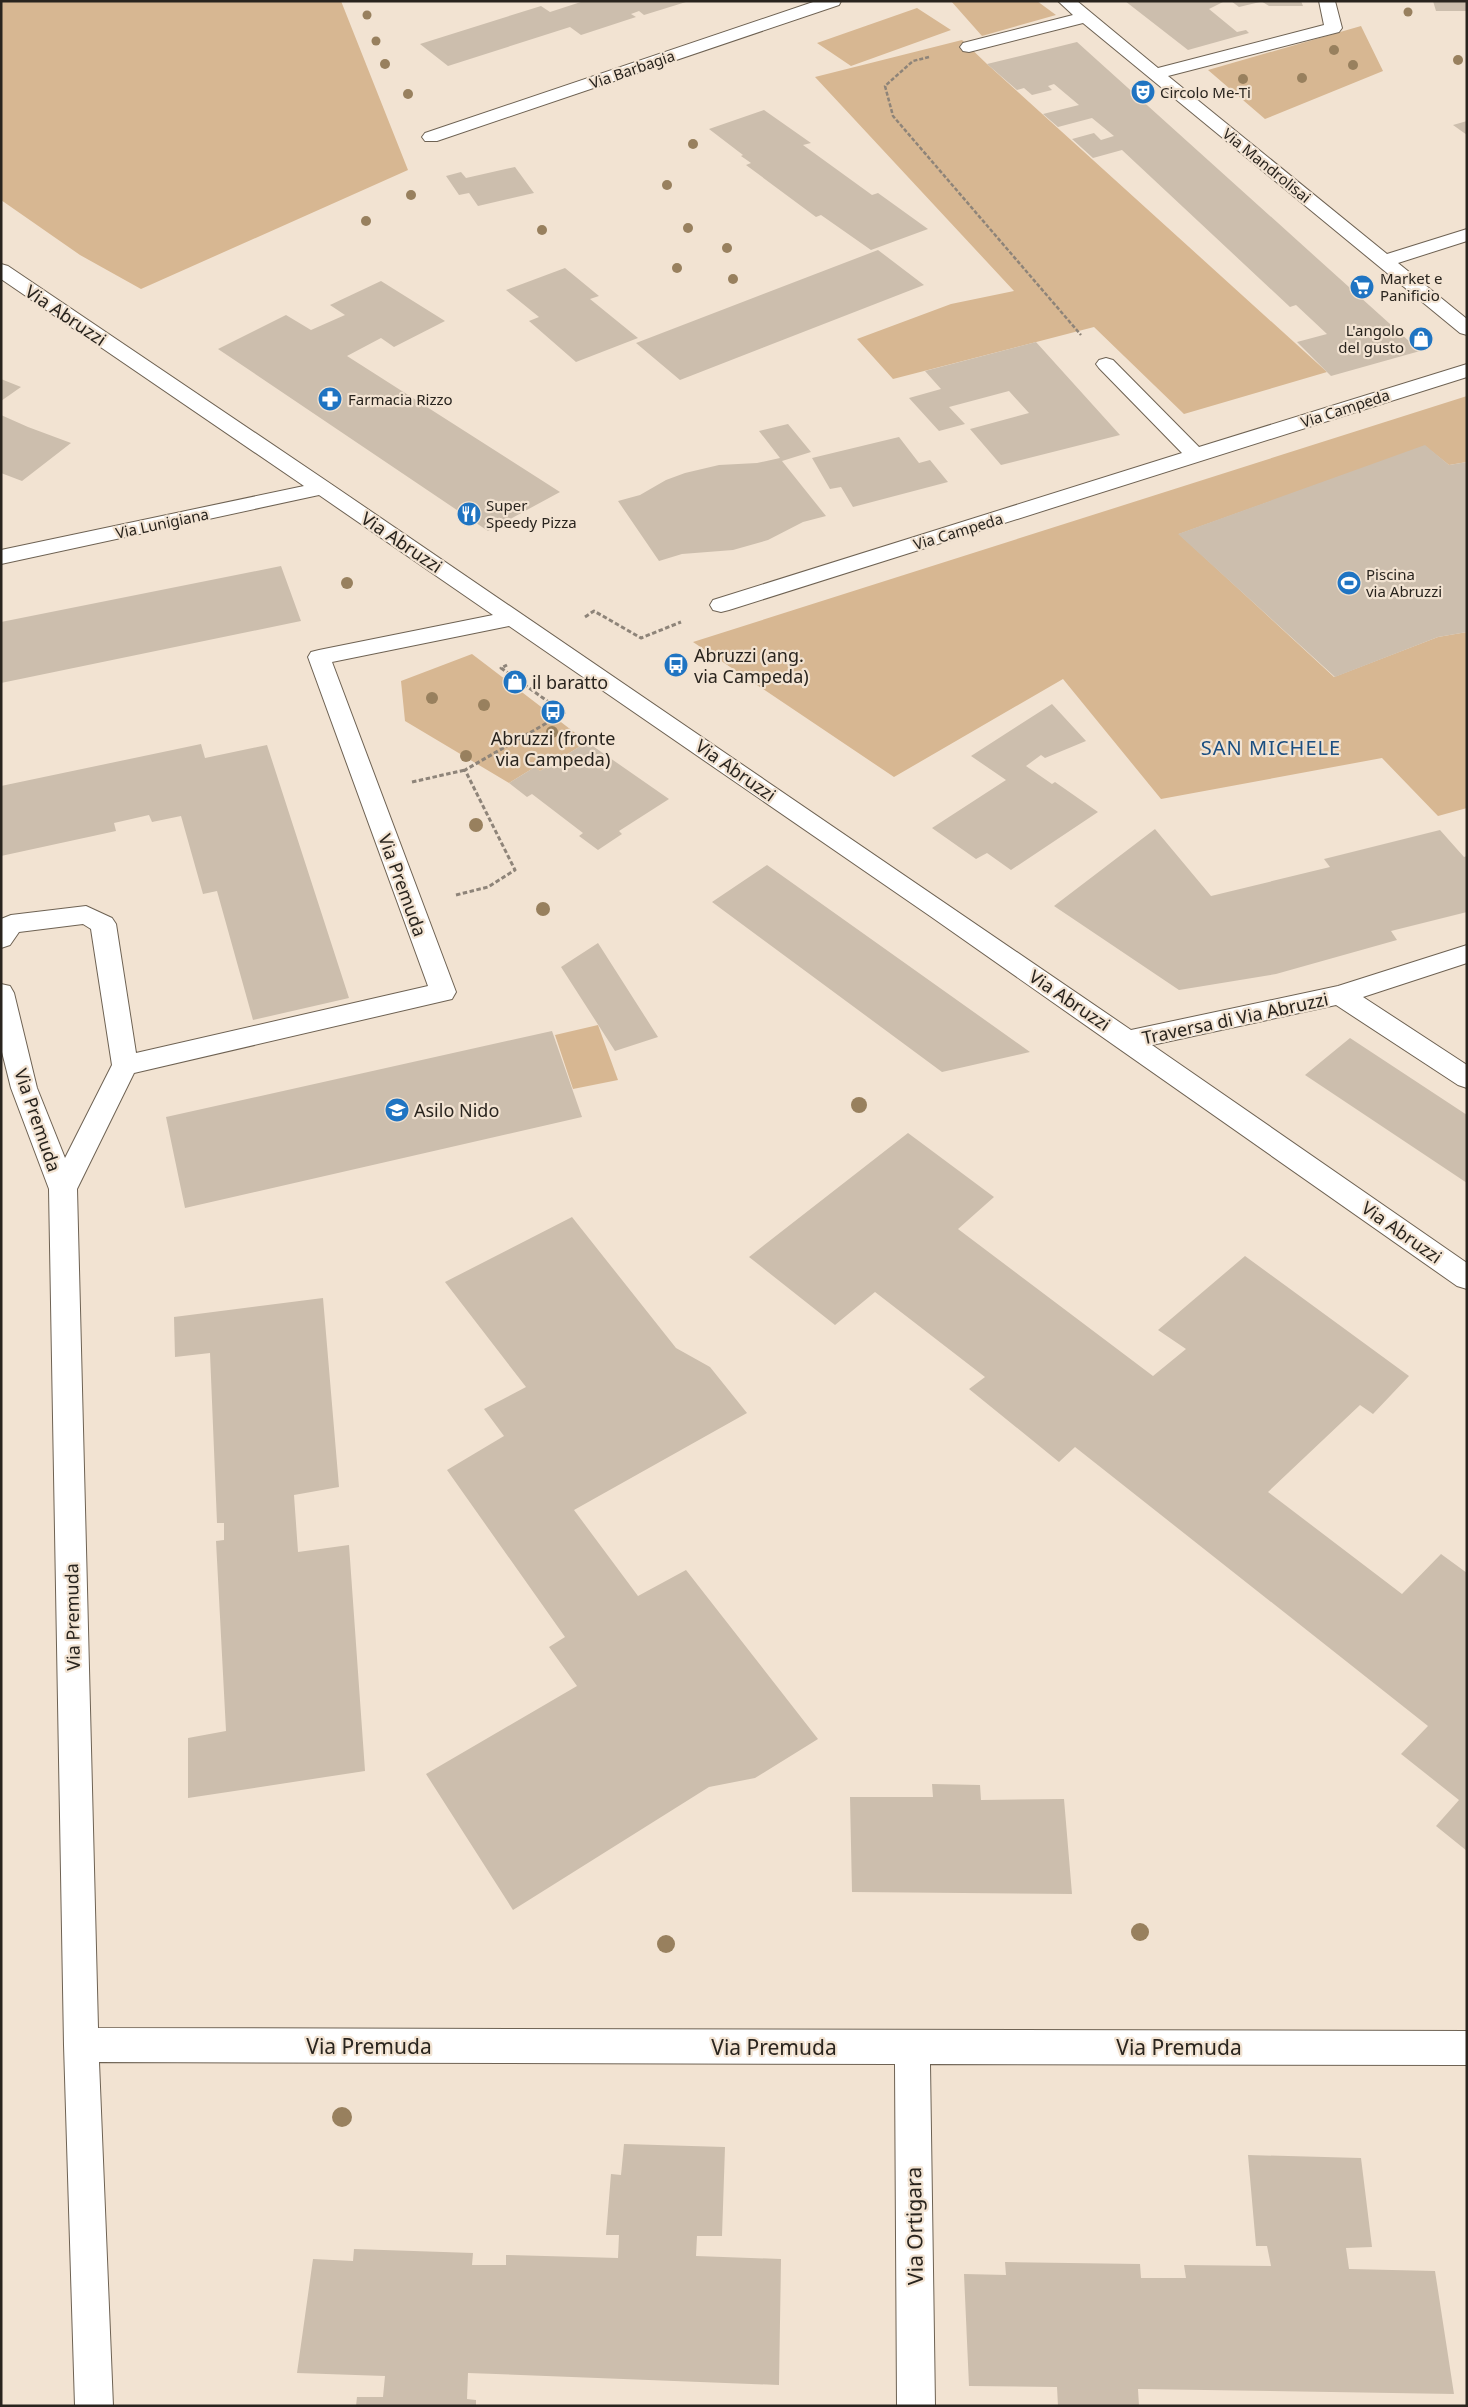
<svg xmlns="http://www.w3.org/2000/svg" width="1468" height="2407" font-family="'Noto Sans',sans-serif">
	<rect width="100%" height="100%" fill="#f2e3d2"/>
	<path fill="#d7b792" d="M1,1H341L408,170L141,289L80,255L1,200Z
		M951,1H1037L1056,15L982,36Z
		M917,8L951,30L851,66L817,43Z
		M1361,26L1383,71L1265,119L1208,70Z
		M962,40L987,64L1327,372L1184,414L1094,327L893,379L857,339L951,304L1014,291L815,77Z
		M1467,396V462L1449,465L1425,446L1179,534L1334,677L1438,637L1467,632V808L1438,816L1382,758L1161,799L1063,679L894,777L693,642Z
		M472,654L587,742L540,771L535,767L509,783L405,721L401,681Z
		M598,1025L618,1080L573,1089L555,1035Z"/>
	<path fill="#ccbead" d="M584,1L686,2L644,15L639,11L631,14L636,17L581,35L570,27L448,66L420,44L541,6L550,12Z
		M1125,1H1225L1209,9L1237,32L1246,30L1249,33L1188,50Z
		M1231,1H1260V2L1239,7Z
		M1261,1H1301L1303,6H1269Z
		M1433,1H1467V11H1436Z
		M1077,42L1420,351L1331,376L1297,342L1327,334L1296,305L1290,307L1122,150L1093,158L1072,139L1094,133L1101,140L1114,136L1092,118L1058,127L1043,114L1079,105L1054,84L1048,86L1052,90L1032,95L1024,88L1017,90L987,64Z
		M764,110L811,143L803,145L872,195L878,193L928,229L871,250L821,215L816,217L746,165L751,163L741,156L743,155L709,129Z
		M1467,121V135L1453,125Z
		M515,167L534,193L478,206L469,193L459,195L446,176L461,172L466,178Z
		M878,250L924,285L680,380L636,343Z
		M565,268L599,296L590,299L638,338L576,362L529,321L539,317L506,290Z
		M381,281L445,321L394,347L381,338L347,356L560,492L488,531L218,349L286,315L311,330L345,315L330,305Z
		M1036,342L1120,435L1001,465L970,429L1029,413L1009,391L949,407L965,424L939,431L909,398L941,389L925,371Z
		M1,379L21,387L1,401Z
		M1,415L28,427L71,443L22,481L1,473Z
		M788,424L811,452L782,461L826,516L803,522L768,540L733,550L682,554L659,561L618,501L640,495L666,480L685,473L719,465L757,463L780,458L759,431Z
		M899,437L919,463L930,460L948,482L853,507L841,487L830,489L812,458Z
		M1425,445L1449,465L1467,462V632L1438,637L1335,677L1178,534Z
		M281,566L301,621L1,683V622Z
		M1052,704L1086,741L1045,758L1041,755L1026,766L1052,784L1055,782L1098,812L1011,870L987,853L976,859L932,828L1006,780L971,756Z
		M587,742L669,799L619,831L622,834L598,850L579,836L583,833L532,794L527,797L509,783L535,767L540,771Z
		M201,744L205,758L267,745L349,998L253,1020L217,891L203,894L181,816L152,822L149,815L114,823L116,831L1,856V786Z
		M1155,829L1211,896L1330,867L1324,859L1440,830L1464,857L1467,856V912L1391,931L1397,940L1276,974L1179,990L1054,906Z
		M767,865L1030,1052L942,1072L712,902Z
		M598,943L658,1037L615,1051L561,967Z
		M552,1031L582,1117L185,1208L166,1117Z
		M1350,1038L1467,1115V1183L1305,1075Z
		M908,1133L994,1197L958,1229L1153,1376L1186,1349L1158,1330L1245,1256L1409,1376L1373,1414L1360,1405L1268,1492L1402,1594L1441,1554L1467,1573V1851L1436,1826L1459,1800L1401,1754L1428,1726L1075,1447L1059,1462L969,1389L985,1377L875,1292L835,1325L749,1257Z
		M572,1217L676,1348L710,1367L747,1413L574,1510L638,1596L686,1570L818,1739L755,1778L709,1787L513,1910L426,1774L577,1686L549,1647L565,1637L447,1470L504,1436L484,1409L526,1387L445,1282Z
		M323,1298L339,1487L294,1495L298,1552L349,1545L365,1771L188,1798V1738L226,1731L216,1541L224,1540V1523H217L210,1353L175,1357L174,1317Z
		M932,1784L980,1785L981,1800L1064,1799L1072,1894L852,1892L850,1797H933Z
		M624,2144L725,2147L722,2236H697L696,2256L781,2259L779,2385L468,2373L467,2399L476,2400V2406H356L357,2397H383L385,2376L297,2373L313,2259L353,2261L354,2249L473,2253L472,2265H506V2255L618,2258L619,2235H606L611,2174L621,2175Z
		M1248,2155L1361,2158L1372,2247L1346,2248L1349,2269L1435,2271L1454,2394L1138,2389L1139,2406H1058L1057,2387L969,2386L964,2274L1006,2275L1005,2262L1140,2264L1141,2278H1186L1184,2265L1271,2266L1267,2246H1256Z"/>
	<g fill="none" stroke-linecap="round" stroke-linejoin="round">
		<defs>
			<path id="minor" d="M816,1H841L839,5L437,141H425L422,137L425,133Z
				M1058,1H1077L1158,68L1324,25L1319,1H1335L1342,28L1339,32L1168,76L1387,254L1467,229V241L1398,263L1467,319V335L1460,333L1083,23L969,52L963,51L960,47L963,43L1073,15Z
				M1,264L8,266L331,484L1131,1030L1338,986L1467,945V963L1363,997L1467,1065V1088L1458,1085L1336,1005L1152,1045L1467,1263V1289L1457,1286L930,916L509,626L332,662L456,992L452,999L134,1073L77,1189L98,2028L1467,2031V2065L930,2064L935,2406H897L895,2064L99,2062L113,2406H75L64,2045L49,1189L11,1088L1,1048V984L10,986L14,993L37,1088L65,1158L112,1065L91,929L83,924L19,932L10,945L1,948V919L11,915L86,906L112,918L116,924L136,1053L428,986L308,657L311,652L319,650L493,615L319,495L1,564V550L304,486L1,279Z
				M1106,358L1113,360L1199,447L1467,364V377L729,610L721,612L713,610L710,605L713,600L1182,453L1099,368L1096,364L1099,360Z"/>
		</defs>
		<use href="#minor" stroke="#6e6253" stroke-width="2"/>
		<path stroke="#8e8479" stroke-width="2.5" stroke-dasharray="4 2" stroke-linecap="butt" d="M929,57L913,61L885,86L893,116L1081,335"/>
		<path stroke="#8e8479" stroke-width="3" stroke-dasharray="4.5 2.5" stroke-linecap="butt" d="M585,617L594,611L641,638L681,622
			M412,782L465,770
			M456,895L488,887L515,870L465,770L564,713L501,668L507,665"/>
		<use href="#minor" fill="#fff" fill-rule="evenodd"/>
	</g>
	<g fill="#98805e">
		<circle cx="1408" cy="12" r="4.5"/>
		<circle cx="367" cy="15" r="4.5"/>
		<circle cx="376" cy="41" r="4.5"/>
		<circle cx="1334" cy="50" r="5"/>
		<circle cx="1458" cy="60" r="5"/>
		<circle cx="385" cy="64" r="5"/>
		<circle cx="1353" cy="65" r="5"/>
		<circle cx="1302" cy="78" r="5"/>
		<circle cx="1243" cy="79" r="5"/>
		<circle cx="408" cy="94" r="5"/>
		<circle cx="693" cy="144" r="5"/>
		<circle cx="667" cy="185" r="5"/>
		<circle cx="411" cy="195" r="5"/>
		<circle cx="366" cy="221" r="5"/>
		<circle cx="688" cy="228" r="5"/>
		<circle cx="542" cy="230" r="5"/>
		<circle cx="727" cy="248" r="5"/>
		<circle cx="677" cy="268" r="5"/>
		<circle cx="733" cy="279" r="5"/>
		<circle cx="347" cy="583" r="6"/>
		<circle cx="432" cy="698" r="6"/>
		<circle cx="484" cy="705" r="6"/>
		<circle cx="552" cy="732" r="6"/>
		<circle cx="466" cy="756" r="6"/>
		<circle cx="476" cy="825" r="7"/>
		<circle cx="543" cy="909" r="7"/>
		<circle cx="859" cy="1105" r="8"/>
		<circle cx="1140" cy="1932" r="9"/>
		<circle cx="666" cy="1944" r="9"/>
		<circle cx="342" cy="2117" r="10"/>
	</g>
	<defs>
		<symbol id="theatre-disc" viewBox="-11 -11 22 22"><circle r="9.5" fill="#1f74c2" stroke="#f2e3d2"/><path d="M-5-5.5Q0-4 5-5.5V0Q5 5 0 6Q-5 5-5 0ZM-3.3-2.5H-1v1.5H-3.3ZM1-2.5H3.3v1.5H1ZM-2.8 1Q0 5.5 2.8 1Z" fill="#fff"/></symbol>
		<symbol id="supermarket-disc" viewBox="-11 -11 22 22"><circle r="9.5" fill="#1f74c2" stroke="#f2e3d2"/><path d="M-6-5.5h2.5l.6 2H6L4.5 2H-2.5L-4.4-4H-6ZM-1.5 3.2a1.3 1.3 0 1 0 .1 0ZM3 3.2a1.3 1.3 0 1 0 .1 0Z" fill="#fff"/></symbol>
		<symbol id="shop-disc" viewBox="-11 -11 22 22"><circle r="9.5" fill="#1f74c2" stroke="#f2e3d2"/><path d="M-5-2.5h2.3a2.7 3.5 0 0 1 5.4 0H5L5.5 6h-11ZM-1.5-2.5h3a1.5 2.3 0 0 0-3 0Z" fill="#fff"/></symbol>
		<symbol id="pharmacy-disc" viewBox="-11 -11 22 22"><circle r="9.5" fill="#1f74c2" stroke="#f2e3d2"/><path d="M-2-6h4v4h4v4h-4v4h-4v-4h-4v-4h4Z" fill="#fff"/></symbol>
		<symbol id="restaurant-disc" viewBox="-11 -11 22 22"><circle r="9.5" fill="#1f74c2" stroke="#f2e3d2"/><path d="M-5-6h1v4h1v-4h1v4h1v-4h1v5L-1.5 .5V6h-2V.5L-5-1ZM5-6V6H3V1.5H1.5Q1.5-4 5-6Z" fill="#fff"/></symbol>
		<symbol id="stadium-disc" viewBox="-11 -11 22 22"><circle r="9.5" fill="#1f74c2" stroke="#f2e3d2"/><path d="M0-5a6.5 5 0 1 0 0 10a6.5 5 0 1 0 0-10ZM-3.5-1.8h7v3.6h-7Z" fill="#fff"/></symbol>
		<symbol id="bus-disc" viewBox="-11 -11 22 22"><circle r="9.5" fill="#1f74c2" stroke="#f2e3d2"/><path d="M-5-6H5V4H4V6H2V4H-2V6H-4V4H-5ZM-3.5-4V0h7V-4ZM-3.5 1.2v1.5H-2V1.2ZM2 1.2v1.5H3.5V1.2Z" fill="#fff"/></symbol>
		<symbol id="school-disc" viewBox="-11 -11 22 22"><circle r="9.5" fill="#1f74c2" stroke="#f2e3d2"/><path d="M0-5L7-2L0 1L-7-2ZM-4 1L0 2.5L4 1V4Q0 6-4 4Z" fill="#fff"/></symbol>
	</defs>
	<g fill-rule="evenodd">
		<use href="#theatre-disc" x="1129" y="78" width="28" height="28"/>
		<use href="#supermarket-disc" x="1348" y="273" width="28" height="28"/>
		<use href="#shop-disc" x="1407" y="325" width="28" height="28"/>
		<use href="#pharmacy-disc" x="316" y="385" width="28" height="28"/>
		<use href="#restaurant-disc" x="455" y="500" width="28" height="28"/>
		<use href="#stadium-disc" x="1335" y="569" width="28" height="28"/>
		<use href="#bus-disc" x="662" y="651" width="28" height="28"/>
		<use href="#shop-disc" x="501" y="668" width="28" height="28"/>
		<use href="#bus-disc" x="539" y="698" width="28" height="28"/>
		<use href="#school-disc" x="383" y="1096" width="28" height="28"/>
	</g>
	<g text-anchor="middle" dominant-baseline="central" stroke-width="4.5" stroke-linejoin="round" paint-order="stroke">
		<g font-size="15" fill="#29241e" stroke="#f2e3d2">
			<text transform="translate(632 69) rotate(-19)">Via Barbagia</text>
			<text transform="translate(1267 165) rotate(39)">Via Mandrolisai</text>
			<text transform="translate(1345 408) rotate(-18)">Via Campeda</text>
			<text transform="translate(162 523) rotate(-12)">Via Lunigiana</text>
			<text transform="translate(958 531) rotate(-17)">Via Campeda</text>
		</g>
		<g font-size="15" fill="#29241e" stroke="#f2e3d2" text-anchor="start">
			<text x="1160" y="92">Circolo Me-Ti</text>
			<text x="1380" y="278">Market e<tspan x="1380" dy="17">Panificio</tspan></text>
			<text x="1404" y="330" text-anchor="end">L'angolo<tspan x="1404" dy="17">del gusto</tspan></text>
			<text x="348" y="399">Farmacia Rizzo</text>
			<text x="486" y="505">Super<tspan x="486" dy="17">Speedy Pizza</tspan></text>
			<text x="1366" y="574">Piscina<tspan x="1366" dy="17">via Abruzzi</tspan></text>
		</g>
		<g font-size="18" fill="#29241e" stroke="#f2e3d2">
			<text transform="translate(66 315) rotate(34)">Via Abruzzi</text>
			<text transform="translate(402 542) rotate(34)">Via Abruzzi</text>
			<text transform="translate(736 770) rotate(35)">Via Abruzzi</text>
			<text transform="translate(403 885) rotate(70)">Via Premuda</text>
			<text transform="translate(1070 1000) rotate(34)">Via Abruzzi</text>
			<text transform="translate(1235 1018) rotate(-12)">Traversa di Via Abruzzi</text>
			<text transform="translate(38 1120) rotate(71)">Via Premuda</text>
			<text transform="translate(1402 1232) rotate(35)">Via Abruzzi</text>
			<text transform="translate(72 1617) rotate(-91)">Via Premuda</text>
		</g>
		<g font-size="18" fill="#29241e" stroke="#f2e3d2" text-anchor="start">
			<text x="694" y="655">Abruzzi (ang.<tspan x="694" dy="21">via Campeda)</tspan></text>
			<text x="532" y="682">il baratto</text>
			<text x="553" y="738" text-anchor="middle">Abruzzi (fronte<tspan x="553" dy="21">via Campeda)</tspan></text>
			<text x="414" y="1110">Asilo Nido</text>
		</g>
		<g font-size="20" letter-spacing="1" fill="#1a4e80" stroke="#f2e3d2">
			<text x="1271" y="747">SAN MICHELE</text>
		</g>
		<g font-size="21" fill="#29241e" stroke="#f2e3d2">
			<text x="369" y="2046">Via Premuda</text>
			<text x="774" y="2047">Via Premuda</text>
			<text x="1179" y="2047">Via Premuda</text>
			<text transform="translate(914 2226) rotate(-91)">Via Ortigara</text>
		</g>
	</g>
	<rect width="1468" height="2407" fill="none" stroke="#29241e" stroke-width="5"/>
</svg>
